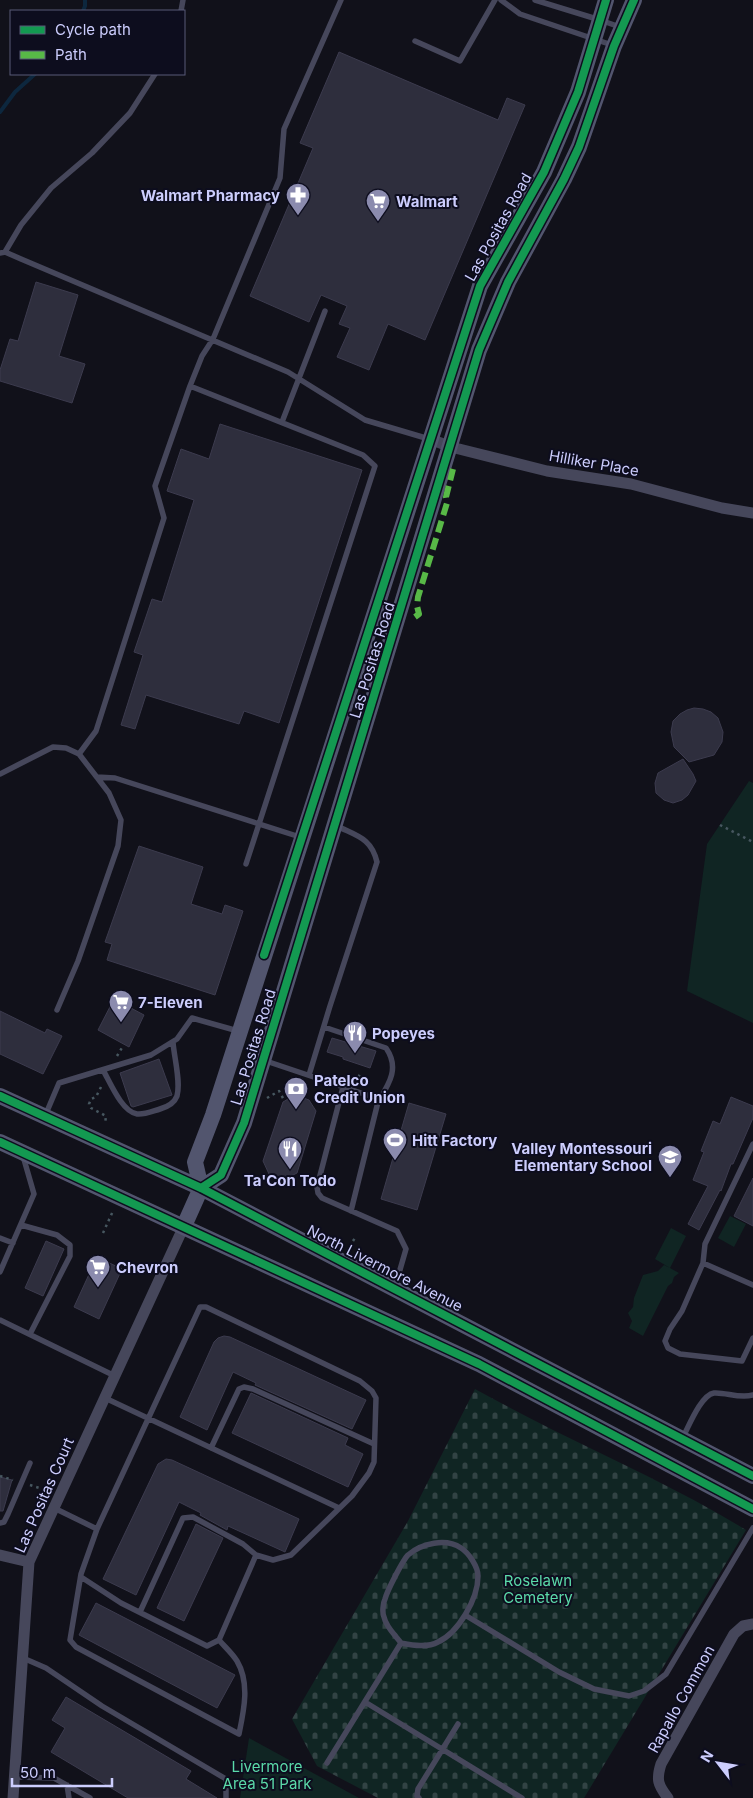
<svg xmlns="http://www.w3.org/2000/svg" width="753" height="1798" font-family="Inter,sans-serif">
	<defs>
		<pattern id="cemetery-stones" width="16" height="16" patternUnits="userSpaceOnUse" patternTransform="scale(1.25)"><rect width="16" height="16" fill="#102523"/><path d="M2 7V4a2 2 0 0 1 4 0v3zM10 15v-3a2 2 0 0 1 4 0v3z" fill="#324344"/></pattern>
	</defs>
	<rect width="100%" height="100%" fill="#11111a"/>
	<path fill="url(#cemetery-stones)" d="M475,1389C501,1403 527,1417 553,1430C618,1462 684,1492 746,1530L584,1798H378L317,1766L292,1719L408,1521Z"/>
	<path fill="#102523" d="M749,781L753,783V1023L687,991L707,844Z
		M730,1216L746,1224L734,1247L718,1238Z
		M671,1228L686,1236L670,1268L679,1273L674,1277L672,1283L668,1286L643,1336L629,1328L632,1321L628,1313L633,1307L634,1298L643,1275L658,1271L664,1265L670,1268L655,1259Z
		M249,1738L359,1798H240Z"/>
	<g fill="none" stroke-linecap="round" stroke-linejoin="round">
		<path stroke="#0d273e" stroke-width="4" d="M83,11L85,6V0
			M0,112L15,92L35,74"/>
	</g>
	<path fill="#2e2e3d" stroke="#3c3b4e" d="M339,52L498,120L507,98L525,105L425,340L388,324L369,370L337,357L350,328L339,324L347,306L321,295L309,322L250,296L313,148L300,143Z
		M36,282L78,295L59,356L85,364L72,403L0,381V370L10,339L18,341Z
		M220,424L362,470L279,723L244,711L239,724L146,695L135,729L121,725L143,655L134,652L152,599L162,602L194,500L167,491L181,449L209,459Z
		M694,708L703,709L711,712L718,718L723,732L722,742L714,755L689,762L674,747L671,732L673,721L680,714L687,710Z
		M683,759L693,774L696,781L688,795L682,800L673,803L664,800L656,793L655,783L658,773Z
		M139,846L203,867L191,904L222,914L225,905L243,911L215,995L107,960L112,944L105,942Z
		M114,999L144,1015L129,1047L98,1030Z
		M0,1011L45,1033L47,1029L62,1036L43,1074L0,1054Z
		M332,1038L376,1051L370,1068L343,1059V1057L327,1052Z
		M159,1059L172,1095L133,1107L131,1106L120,1073Z
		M295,1095L309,1100L316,1111L297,1173L283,1180L269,1174L263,1161L283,1102Z
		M731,1097L753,1106V1118L733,1164H731L721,1191L720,1190L699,1230L688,1224L708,1186L693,1180L704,1152L701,1151L713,1121L720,1124Z
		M409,1103L446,1114L417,1210L381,1199Z
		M753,1178V1226L734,1216Z
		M46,1241L64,1249L43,1296L25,1288Z
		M97,1257L122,1269L99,1319L74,1307Z
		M224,1336L230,1337L366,1400L352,1429L255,1385L256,1383L233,1372L207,1430L180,1417L214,1342L218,1338Z
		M251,1393L348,1438L345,1445L363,1454L348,1487L232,1433Z
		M166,1459L172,1460L299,1519L285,1552L228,1526L227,1530L200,1515L201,1513L179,1502L136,1595L103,1579L158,1464Z
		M0,1477L12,1480L3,1511H0Z
		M196,1524L223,1538L184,1621L157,1608Z
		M96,1603L235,1675L217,1708L79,1635Z
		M66,1697L191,1771L186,1779L217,1798H128L51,1752L65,1728L52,1720Z"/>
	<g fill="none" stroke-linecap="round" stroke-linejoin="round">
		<path stroke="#475760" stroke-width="2.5" stroke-dasharray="2.5 4" stroke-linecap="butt" d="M720,825L753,842
			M117,1056L123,1046
			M356,1083L361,1071
			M101,1087L96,1097L91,1099L89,1104L91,1108L106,1116L105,1124
			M267,1098L279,1091L284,1100
			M389,1099L402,1103
			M103,1233L113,1211
			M353,1241L355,1238
			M0,1476L13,1480
			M30,1485L46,1490"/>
		<path stroke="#46475b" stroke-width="5.5" d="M501,0L520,14L612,45
			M535,0L600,20L620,27
			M181,11L183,0
			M415,41L460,61L495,0
			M5,252L21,225L51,188L92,153L130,113L155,74
			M0,253L5,252L21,259L288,372L365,420L429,439
			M190,386L363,455L375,466L246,864
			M282,422L325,311
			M0,774L53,747L66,748L79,754L96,731L164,518L155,486L190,386L202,356L213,339L280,178L284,129L341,0
			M97,777L115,778L300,837
			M57,1010L78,961L118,846L121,820L109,793L79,754
			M324,1027L386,1048C400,1068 389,1084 378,1102
			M266,1061L376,1098L378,1102L351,1211
			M103,1070C110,1082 122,1112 137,1114C144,1115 153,1111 160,1109C167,1107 174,1104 177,1096C181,1082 174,1057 173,1042
			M309,1075L330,1006L377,862C371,837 356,836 335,825
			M343,1087L317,1187L318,1193L322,1198L397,1231L406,1249L395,1287
			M45,1116L59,1083L151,1055L177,1039L192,1018L238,1031
			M753,1144L705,1244L703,1263L682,1311L670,1329L665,1341L668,1348L680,1354L742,1361L753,1338
			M21,1225L57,1235L70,1245V1256L30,1334
			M0,1238L13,1243
			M703,1263L753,1285
			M0,1272L34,1194L23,1156
			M0,1320L115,1376
			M105,1398L339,1508
			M683,1437C689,1426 701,1395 714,1393C726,1392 739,1399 753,1395
			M211,1448L239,1389L244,1387L253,1389L374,1444
			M54,1508L97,1529
			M0,1523L4,1522L8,1514L30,1463
			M81,1577L121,1603L207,1646L219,1640L256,1555
			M140,1612L183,1518L193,1517L243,1544L256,1555L273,1560L291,1555L352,1496L369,1473L374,1462L376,1398L372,1391L360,1381L206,1307H200L97,1529L81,1574L70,1640L76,1647L239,1734C244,1710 250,1683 237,1661C232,1653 224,1646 219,1640
			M465,1615L559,1672L594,1689L629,1696L644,1691L666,1674L753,1528
			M23,1658L46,1668L102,1706L226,1779V1798
			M365,1702L522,1798
			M327,1763L401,1643C412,1645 427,1648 438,1642C458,1633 478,1599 478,1576C478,1567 469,1553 461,1548C446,1538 422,1543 408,1555C403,1560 387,1591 385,1599C383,1603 382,1613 384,1617C386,1627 395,1635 401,1643
			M15,1777L54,1778L90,1798
			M67,1785L69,1798
			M419,1798L417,1796L418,1789L458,1724"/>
		<path stroke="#46475b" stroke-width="11" d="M430,439L451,447L547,471L631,484L722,508L753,513
			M0,1555L29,1562
			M13,1798L29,1562L184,1226
			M668,1798C658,1785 656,1780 661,1764L734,1634L743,1626L753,1624"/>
		<path stroke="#52556e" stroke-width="16" d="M0,1096L201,1188L753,1476
			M0,1142L479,1364L753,1509
			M201,1188L195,1162L213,1115L480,286L544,172L578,92L606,0
			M184,1226L201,1188L221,1175L244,1123L479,350L508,282L564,179L579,147L614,46L634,0"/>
		<path stroke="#58b947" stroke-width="6" stroke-dasharray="12 6" stroke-linecap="butt" d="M415,617L419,614L417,606L418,597L447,503L446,497L453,469"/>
		<defs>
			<path id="cycleway" d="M264,955L480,286L544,172L578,92L606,0
				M0,1096L201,1188L753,1476
				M0,1142L479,1364L753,1509
				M201,1188L221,1175L244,1123L479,350L508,282L564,179L579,147L614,46L634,0"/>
		</defs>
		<use href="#cycleway" stroke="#0d0d1e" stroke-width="11"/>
		<use href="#cycleway" stroke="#139951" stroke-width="8"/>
	</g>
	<defs>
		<symbol id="pharmacy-pin" viewBox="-11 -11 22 30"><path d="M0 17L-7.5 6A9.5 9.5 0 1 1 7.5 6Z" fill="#8b8bae" stroke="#0d0d1e"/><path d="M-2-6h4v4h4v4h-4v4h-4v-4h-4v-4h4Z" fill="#fff"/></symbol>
		<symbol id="supermarket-pin" viewBox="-11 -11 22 30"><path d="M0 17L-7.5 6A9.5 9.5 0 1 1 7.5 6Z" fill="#8b8bae" stroke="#0d0d1e"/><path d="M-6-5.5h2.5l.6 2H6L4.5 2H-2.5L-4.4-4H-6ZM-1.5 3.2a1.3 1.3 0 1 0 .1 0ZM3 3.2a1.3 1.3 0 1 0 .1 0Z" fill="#fff"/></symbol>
		<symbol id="restaurant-pin" viewBox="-11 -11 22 30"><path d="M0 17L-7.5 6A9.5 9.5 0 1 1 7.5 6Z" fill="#8b8bae" stroke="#0d0d1e"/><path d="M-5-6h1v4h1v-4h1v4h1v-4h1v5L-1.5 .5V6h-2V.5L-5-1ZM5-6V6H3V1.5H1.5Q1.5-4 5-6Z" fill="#fff"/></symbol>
		<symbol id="bank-pin" viewBox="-11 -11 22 30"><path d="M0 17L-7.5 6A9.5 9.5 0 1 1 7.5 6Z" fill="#8b8bae" stroke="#0d0d1e"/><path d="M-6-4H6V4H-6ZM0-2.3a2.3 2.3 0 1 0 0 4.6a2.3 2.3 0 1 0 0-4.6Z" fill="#fff"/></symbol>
		<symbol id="stadium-pin" viewBox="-11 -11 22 30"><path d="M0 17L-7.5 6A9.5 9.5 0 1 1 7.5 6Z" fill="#8b8bae" stroke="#0d0d1e"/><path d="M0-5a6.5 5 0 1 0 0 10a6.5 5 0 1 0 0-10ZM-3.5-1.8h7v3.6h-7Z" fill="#fff"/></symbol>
		<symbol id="school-pin" viewBox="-11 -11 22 30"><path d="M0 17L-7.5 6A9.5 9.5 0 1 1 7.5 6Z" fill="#8b8bae" stroke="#0d0d1e"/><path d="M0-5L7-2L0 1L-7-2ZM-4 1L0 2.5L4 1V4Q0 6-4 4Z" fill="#fff"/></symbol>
	</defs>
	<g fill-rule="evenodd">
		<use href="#pharmacy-pin" x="284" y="181" width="28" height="38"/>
		<use href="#supermarket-pin" x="364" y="187" width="28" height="38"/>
		<use href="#supermarket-pin" x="107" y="988" width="28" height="38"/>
		<use href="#restaurant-pin" x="341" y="1019" width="28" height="38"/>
		<use href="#bank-pin" x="282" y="1075" width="28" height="38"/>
		<use href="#stadium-pin" x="381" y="1126" width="28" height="38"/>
		<use href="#restaurant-pin" x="276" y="1135" width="28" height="38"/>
		<use href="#school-pin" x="656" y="1143" width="28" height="38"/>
		<use href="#supermarket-pin" x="84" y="1253" width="28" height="38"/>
	</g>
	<g text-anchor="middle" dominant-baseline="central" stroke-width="4" stroke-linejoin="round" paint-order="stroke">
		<g font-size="15" font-weight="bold" fill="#cccdfd" stroke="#0d0d1e" text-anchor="start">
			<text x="280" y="195" text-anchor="end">Walmart Pharmacy</text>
			<text x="396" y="201">Walmart</text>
			<text x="138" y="1002">7-Eleven</text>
			<text x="372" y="1033">Popeyes</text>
			<text x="314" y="1080">Patelco<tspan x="314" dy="17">Credit Union</tspan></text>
			<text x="412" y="1140">Hitt Factory</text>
			<text x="652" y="1148" text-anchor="end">Valley Montessouri<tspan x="652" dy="17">Elementary School</tspan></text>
			<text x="290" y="1180" text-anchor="middle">Ta'Con Todo</text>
			<text x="116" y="1267">Chevron</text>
		</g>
		<g font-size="15" fill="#cccdfd" stroke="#0d0d1e">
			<text transform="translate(498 227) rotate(-61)">Las Positas Road</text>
			<text transform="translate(594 463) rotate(10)">Hilliker Place</text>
			<text transform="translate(372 660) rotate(-73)">Las Positas Road</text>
			<text transform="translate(253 1047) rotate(-73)">Las Positas Road</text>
			<text transform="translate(385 1268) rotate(27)">North Livermore Avenue</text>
			<text transform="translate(44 1495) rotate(-66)">Las Positas Court</text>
			<text transform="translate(681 1699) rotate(-61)">Rapallo Common</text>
		</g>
		<g font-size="15" fill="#5bdaa9" stroke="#0d0d1e">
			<text x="538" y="1580">Roselawn<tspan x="538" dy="17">Cemetery</tspan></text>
			<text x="267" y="1766">Livermore<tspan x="267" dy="17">Area 51 Park</tspan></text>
		</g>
	</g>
	<rect x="10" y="10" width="175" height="65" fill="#0d0d1e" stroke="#595a77"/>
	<rect x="20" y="26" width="25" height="8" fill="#139951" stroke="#595a77"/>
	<text x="55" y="35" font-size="15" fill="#cccdfd">Cycle path</text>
	<rect x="20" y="51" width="25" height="8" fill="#58b947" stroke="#595a77"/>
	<text x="55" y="60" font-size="15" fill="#cccdfd">Path</text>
	<g transform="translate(718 1763) rotate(301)" stroke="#0d0d1e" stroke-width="4" paint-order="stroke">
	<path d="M0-4L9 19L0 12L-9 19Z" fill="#cccdfd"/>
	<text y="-8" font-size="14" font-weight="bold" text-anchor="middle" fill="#cccdfd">N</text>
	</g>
	<path d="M12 1778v8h100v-8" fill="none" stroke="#cccdfd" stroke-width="2.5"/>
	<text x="20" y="1778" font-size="15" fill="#cccdfd" stroke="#0d0d1e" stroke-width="4" paint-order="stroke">50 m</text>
</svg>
